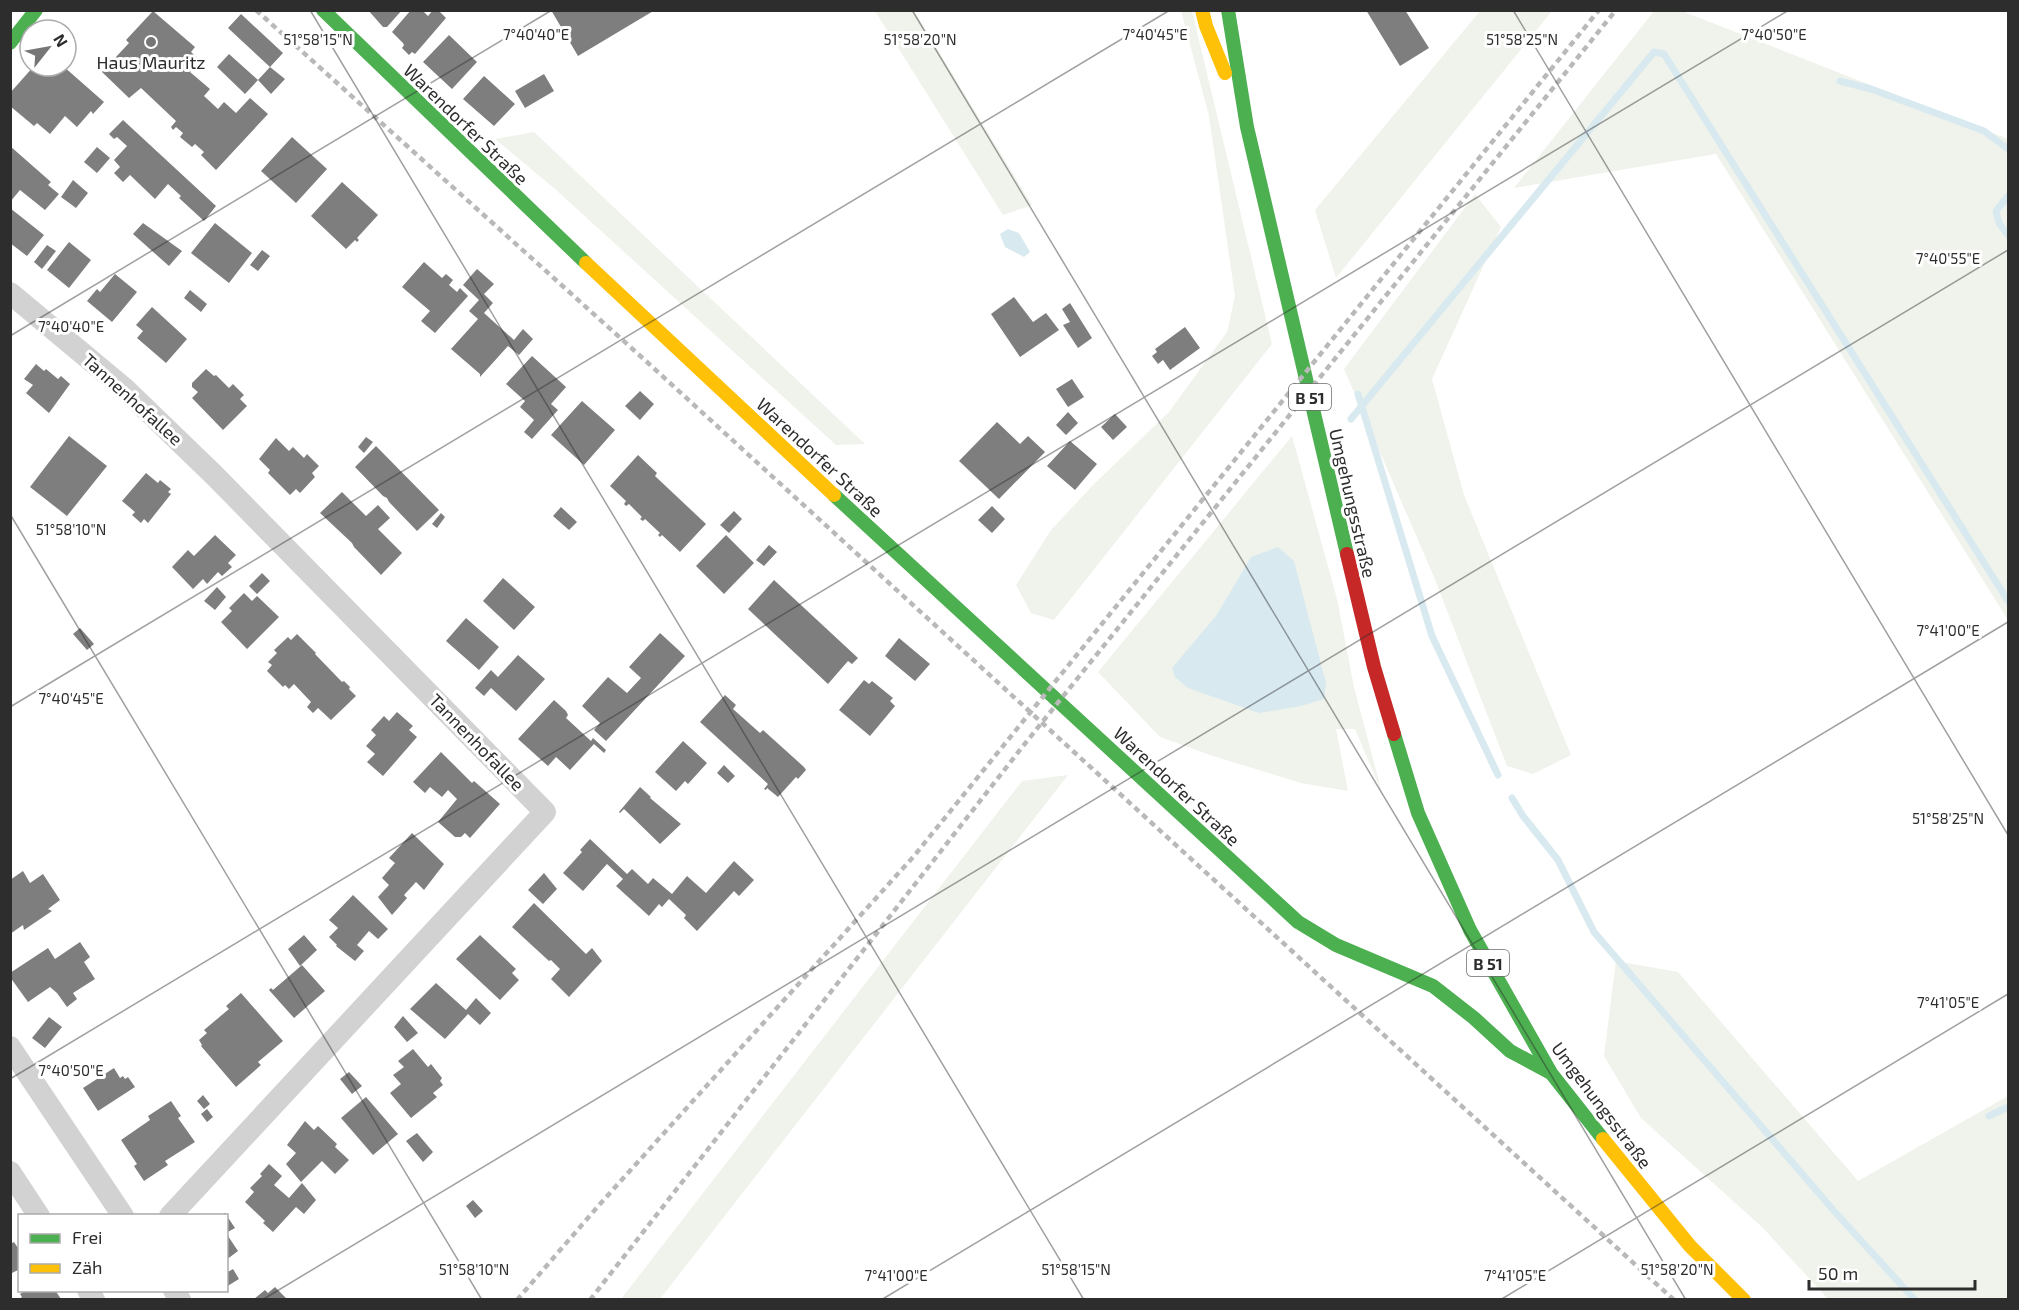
<svg xmlns="http://www.w3.org/2000/svg" width="2019" height="1310" font-family="'Exo 2',sans-serif">
	<rect width="100%" height="100%" fill="#fff"/>
	<path fill="#f0f3eb" d="M875,11H914L1032,205L1003,215Z
		M1181,11H1192L1272,344L1054,620L1031,613L1016,585L1051,530L1094,484L1169,412L1227,332L1235,296L1209,116Z
		M1480,11H1552L1336,278L1315,210Z
		M1654,11H1682L2008,139V620L1716,154L1514,188Z
		M534,132L865,444L836,445L555,189L495,139Z
		M1475,194L1501,227L1432,379L1464,495L1571,755L1533,774L1507,766L1434,577L1344,369Z
		M1292,436L1337,599L1354,687L1382,793L1355,729H1336L1348,791L1301,783L1213,756L1160,737L1098,672Z
		M1068,775L660,1299H621L1022,781Z
		M1616,961L1678,972L1858,1181L2008,1096V1299H1828L1763,1228L1641,1118L1604,1056Z"/>
	<path fill="#d8e9f0" d="M1008,229L1019,233L1030,252L1024,257L1005,247L1000,234Z
		M1278,547L1294,561L1326,683L1324,699L1301,706L1259,713L1188,688L1175,677L1172,668L1216,616L1251,557Z"/>
	<g fill="none" stroke-linecap="round" stroke-linejoin="round">
		<path stroke="#d8e9f0" stroke-width="7" d="M1840,81L1871,89L1984,131L2008,149
			M2008,196L1996,211L1999,223L2008,235
			M1358,394L1432,636L1498,775
			M1351,419L1654,52L1664,54L2008,601
			M1512,798L1523,816L1558,860L1594,932L1835,1212L1915,1300
			M1989,1116L2008,1107"/>
	</g>
	<path fill="#7e7e7e" d="M368,10H402L387,27H383Z
		M411,10H422L428,16L433,10H438L446,18L415,54L412,52L409,55L402,48L404,45L403,43L392,32Z
		M551,10H655L578,56Z
		M1366,10H1405L1429,48L1400,66Z
		M153,11L195,47L191,52L201,61L190,72L210,89L204,96L218,109L224,102L236,113L250,98L268,114L216,170L201,155L204,152L195,144L192,147L180,137L183,133L176,127L173,130L171,127L176,121L141,88L129,98L102,72L129,43L126,40Z
		M241,14L283,53L270,67L228,28Z
		M449,35L477,62L452,89L423,62Z
		M229,54L258,80L245,94L217,67Z
		M34,66H63L104,102L93,114L91,111L77,127L65,116L50,134L37,123L34,126L10,106V93Z
		M270,67L285,79L271,94L258,80Z
		M544,74L554,91L525,108L515,91Z
		M484,76L515,104L494,126L463,99Z
		M123,120L216,206L204,221L179,198L181,196L168,184L155,199L130,175L123,182L114,173L120,167L114,160L127,146L117,137L114,139L109,134Z
		M292,137L327,169L296,203L261,171Z
		M10,146L51,182L48,185L59,194L45,210L20,190L10,202Z
		M97,147L110,158L97,173L84,162Z
		M73,180L88,193L76,208L61,197Z
		M342,182L378,215L357,238L359,240L357,242L355,240L346,249L311,216Z
		M10,208L44,235L27,256L10,243Z
		M143,223L182,251L169,266L133,234Z
		M215,223L252,253L229,283L191,253Z
		M69,242L91,260L69,288L47,270Z
		M47,245L56,251L42,269L34,262Z
		M262,250L270,256L258,271L250,265Z
		M424,262L442,278L446,274L453,280L449,285L457,292L460,288L468,296L435,333L421,321L430,311L402,287Z
		M477,269L494,284L484,294L493,303L484,313L514,340L523,329L533,339L519,355L508,346L480,377V374L451,349L478,319L469,311L479,300L463,285Z
		M115,274L137,292L112,322L87,301L97,289L100,292Z
		M190,290L207,304L201,312L184,298Z
		M1014,297L1033,322L1046,313L1059,330L1020,357L991,314Z
		M1070,303L1092,338L1078,348L1063,325L1070,322L1062,309Z
		M152,307L187,339L166,363L137,338L143,331L136,325Z
		M1185,327L1200,348L1170,370L1163,360L1158,364L1152,356L1157,352L1155,349Z
		M532,356L566,387L551,404L558,410L532,439L524,432L534,420L520,407L525,401L506,384Z
		M36,364L44,371L46,369L58,379L61,376L70,384L49,413L26,393L33,385L24,379Z
		M206,369L214,376L216,375L229,388L233,384L244,395L240,399L247,406L223,430L192,398L198,392L192,387V383Z
		M1072,379L1084,397L1068,407L1056,389Z
		M640,391L654,404L640,420L625,406Z
		M582,401L615,430L584,465L551,435Z
		M1068,412L1078,423L1066,435L1056,425Z
		M1115,414L1127,427L1113,440L1101,427Z
		M997,422L1020,444L1028,436L1045,452L999,499L959,461Z
		M69,436L107,466L67,516L30,487Z
		M366,437L373,442L364,453L358,447Z
		M276,438L289,451L293,447L304,458L307,454L319,466L312,473L315,477L300,493L296,489L290,495L268,473L270,470L259,459Z
		M1070,441L1097,464L1075,490L1047,466Z
		M376,446L439,510L417,531L389,502L387,498L383,496L355,467Z
		M638,455L657,473L655,476L706,524L680,552L662,535L660,537L658,535L660,533L645,519L643,521L640,519L642,517L629,504L626,506L624,504L626,501L610,486Z
		M146,473L158,483L160,480L171,489L168,492L171,494L148,523L144,519L141,523L132,515L135,512L122,501Z
		M342,492L366,516L378,505L390,518L378,529L402,553L381,575L354,547L352,543L320,513Z
		M992,506L1005,519L992,533L978,520Z
		M561,507L577,522L569,530L553,516Z
		M734,511L742,519L729,533L720,525Z
		M441,513L445,517L437,528L432,524Z
		M215,535L236,555L228,563L232,567L222,576L218,572L207,584L203,579L193,589L172,567L188,550L194,556Z
		M726,535L754,563L724,594L696,566Z
		M769,545L777,552L764,566L756,560Z
		M262,573L270,581L257,594L249,586Z
		M503,578L535,607L514,630L483,601Z
		M774,580L858,658L852,664L848,661L828,684L748,609Z
		M217,587L226,597L215,610L204,601Z
		M244,593L252,601L257,596L279,617L247,649L221,622L232,611L229,608Z
		M466,618L499,647L479,670L446,641Z
		M80,628L94,644L87,650L73,634Z
		M660,633L685,656L606,741L594,730L600,723L582,706L608,677L627,693L641,678L629,667Z
		M297,634L316,653L315,654L342,682L344,681L350,687L349,689L356,696L331,720L318,708L313,713L307,707L311,702L294,684L289,689L285,685L283,687L267,671L272,665L268,662L277,653L274,650L288,637L291,640Z
		M899,638L930,664L915,681L885,656Z
		M518,655L545,679L516,711L491,688L484,696L475,688L491,670L498,677Z
		M864,680L869,684L872,681L893,698L890,701L895,706L870,736L839,710Z
		M725,695L736,705L733,709L760,733L763,730L804,767L806,770L798,779L796,777L778,797L767,788L766,790L764,789L768,784L700,722Z
		M554,700L566,711L568,715L566,718L591,741L593,738L606,750L604,753L594,744L570,770L556,757L548,766L518,739Z
		M397,712L413,726L409,730L417,737L383,776L367,762L375,754L366,746L376,735L371,730L384,716L389,721Z
		M683,741L707,763L688,784L685,781L676,791L655,772Z
		M441,752L472,783L474,781L500,804L470,838L465,833L461,837H455L438,822L457,799L448,790L442,797L430,787L425,793L413,782Z
		M724,765L735,776L728,783L717,773Z
		M640,787L651,797L650,798L681,824L660,844L624,809L620,813L619,812Z
		M412,833L444,864L424,890L416,882L404,895L407,898L392,915L378,897L389,885L382,878L395,863L389,858Z
		M590,839L627,874L632,869L648,884L653,878L672,894L687,876L706,893L734,861L754,880L739,896L734,891L697,931L684,918L686,915L669,899L662,907L659,904L649,916L616,886L623,879L607,864L583,891L563,873L582,852L580,850Z
		M23,871L30,883L43,874L60,900L48,909L52,911L24,930L23,925L10,934V880Z
		M544,873L557,889L543,904L528,890Z
		M353,895L388,929L378,939L369,931L357,945L364,951L355,961L336,946L337,945L329,937L338,928L329,920Z
		M534,903L586,954L592,948L602,961L569,997L551,979L560,969L551,960L549,961L512,927Z
		M304,935L317,950L300,966L288,949Z
		M480,935L516,969L512,973L519,980L500,1000L456,959Z
		M80,942L90,957L84,962L95,979L73,993L77,999L67,1007L57,993L50,987L28,1002L10,977V973L48,948L55,959Z
		M302,965L325,991L294,1018L269,990L271,988L273,990Z
		M436,983L466,1010L476,998L491,1013L480,1025L468,1014L445,1039L410,1009Z
		M241,993L283,1041L258,1062L261,1065L236,1087L201,1046L202,1045L199,1040L207,1033L204,1030L229,1009L226,1006Z
		M403,1016L418,1033L407,1042L394,1027Z
		M49,1017L62,1027L45,1048L32,1038Z
		M413,1049L428,1067L431,1064L442,1078L440,1081L443,1085L433,1093L437,1097L411,1118L390,1093L401,1084L393,1075L404,1067L398,1061Z
		M114,1068L120,1078L123,1076L125,1079L128,1077L135,1087L98,1111L83,1088Z
		M349,1072L362,1086L352,1094L340,1079Z
		M203,1095L210,1104L204,1109L197,1101Z
		M366,1097L398,1134L373,1155L341,1118Z
		M171,1101L181,1116L178,1118L195,1142L165,1161L168,1165L144,1181L134,1166L137,1164L121,1140L150,1120L148,1116Z
		M207,1109L213,1117L207,1122L201,1114Z
		M305,1121L314,1130L318,1126L337,1144L335,1147L349,1160L335,1174L322,1161L301,1182L286,1164L296,1153L287,1145Z
		M417,1133L433,1152L423,1162L406,1141Z
		M269,1164L282,1176L274,1185L289,1198L302,1183L316,1200L304,1214L296,1207L273,1232L263,1223L265,1221L245,1202L254,1192L250,1188L262,1176L260,1174Z
		M473,1200L483,1211L475,1218L466,1206Z
		M225,1213L235,1228L226,1233V1215H221Z
		M226,1233L238,1251L226,1260Z
		M14,1242L20,1251V1269L12,1273L10,1270V1244Z
		M233,1269L239,1279L226,1287V1273Z
		M275,1287L287,1299H254L265,1290L268,1293Z
		M26,1290H55L61,1299H19L22,1297L20,1294Z"/>
	<g fill="none" stroke-linecap="round" stroke-linejoin="round">
		<path stroke="#d2d2d2" stroke-width="22" d="M10,293L125,389L214,475L545,812L170,1216
			M10,1047L123,1216
			M10,1172L39,1216
			M88,1290L94,1300
			M174,1290L180,1300"/>
		<path stroke="#4caf50" stroke-width="14" d="M323,10L586,263
			M1228,10L1247,127L1347,554
			M10,43L36,10
			M834,495L1298,922
			M1394,734L1418,813L1470,930L1551,1073L1603,1139
			M1298,922L1336,945L1433,986L1474,1018L1510,1051L1551,1073"/>
		<path stroke="#ffc107" stroke-width="14" d="M1202,10L1206,26L1225,73
			M586,263L834,495
			M1603,1139L1690,1246L1744,1300"/>
		<path stroke="#c62828" stroke-width="14" d="M1347,554L1374,667L1394,734"/>
		<path stroke="#b9b9b9" stroke-width="4.5" stroke-dasharray="6 4.5" stroke-linecap="butt" d="M256,10L647,362L1674,1300
			M517,1300L600,1204L914,856L1599,10
			M590,1300L1023,746L1616,10"/>
	</g>
	<path fill="none" stroke="#2d2d2d" stroke-width="1.5" stroke-opacity="0.45" d="M310,10L1084,1300M912,10L1686,1300M1513,10L2008,835M10,336L552,10M10,514L482,1300M10,707L1170,10M10,1079L1789,10M262,1300L2008,250M881,1300L2008,622M1500,1300L2008,994"/>
	<circle fill="#767676" stroke="#fff" stroke-width="2" cx="151" cy="42" r="6"/>
	<g text-anchor="middle" dominant-baseline="central" stroke-width="6" stroke-linejoin="round" paint-order="stroke">
		<g fill="#fff" stroke="#6c6c6c" stroke-width="1.5">
			<rect x="1289" y="384" width="42" height="26" rx="4.5"/>
			<rect x="1467" y="950" width="42" height="26" rx="4.5"/>
		</g>
		<g font-size="16" font-weight="bold" fill="#2d2d2d">
			<text x="1310" y="397">B 51</text>
			<text x="1488" y="963">B 51</text>
		</g>
		<g font-size="18" fill="#2d2d2d" stroke="#fff">
			<text x="151" y="62">Haus Mauritz</text>
		</g>
		<g font-size="18" fill="#2d2d2d" stroke="#fff">
			<text transform="translate(466 124) rotate(44)">Warendorfer Straße</text>
			<text transform="translate(133 399) rotate(42)">Tannenhofallee</text>
			<text transform="translate(820 457) rotate(43)">Warendorfer Straße</text>
			<text transform="translate(1353 503) rotate(77)">Umgehungsstraße</text>
			<text transform="translate(477 742) rotate(46)">Tannenhofallee</text>
			<text transform="translate(1177 786) rotate(43)">Warendorfer Straße</text>
			<text transform="translate(1602 1105) rotate(53)">Umgehungsstraße</text>
		</g>
	</g>
	<g font-size="15" text-anchor="middle" fill="#2d2d2d" stroke="#fff" stroke-width="6" stroke-linejoin="round" paint-order="stroke">
		<text x="536" y="40">7°40'40"E</text>
		<text x="1155" y="40">7°40'45"E</text>
		<text x="1774" y="40">7°40'50"E</text>
		<text x="920" y="45">51°58'20"N</text>
		<text x="318" y="45">51°58'15"N</text>
		<text x="1522" y="45">51°58'25"N</text>
		<text x="1948" y="264">7°40'55"E</text>
		<text x="71" y="332">7°40'40"E</text>
		<text x="71" y="535">51°58'10"N</text>
		<text x="1948" y="636">7°41'00"E</text>
		<text x="71" y="704">7°40'45"E</text>
		<text x="1948" y="824">51°58'25"N</text>
		<text x="1948" y="1008">7°41'05"E</text>
		<text x="71" y="1076">7°40'50"E</text>
		<text x="474" y="1275">51°58'10"N</text>
		<text x="1076" y="1275">51°58'15"N</text>
		<text x="1677" y="1275">51°58'20"N</text>
		<text x="896" y="1281">7°41'00"E</text>
		<text x="1515" y="1281">7°41'05"E</text>
	</g>
	<rect width="2019" height="1310" fill="none" stroke="#2d2d2d" stroke-width="24"/>
	<rect x="18" y="1214" width="210" height="78" fill="#ffffff" stroke="#ababab" stroke-width="1.5"/>
	<rect x="30" y="1234" width="30" height="9" fill="#4caf50" stroke="#ababab" stroke-width="1.5"/>
	<text x="72" y="1244" font-size="18" fill="#2d2d2d">Frei</text>
	<rect x="30" y="1264" width="30" height="9" fill="#ffc107" stroke="#ababab" stroke-width="1.5"/>
	<text x="72" y="1274" font-size="18" fill="#2d2d2d">Zäh</text>
	<g transform="translate(48 48) rotate(59)"><circle r="28" fill="#ffffff" stroke="#ababab" stroke-width="1.5"/>
	<path d="M0-4.5L10 22L0 15L-10 22Z" fill="#767676"/>
	<text y="-9" font-size="16" font-weight="bold" text-anchor="middle" fill="#2d2d2d">N</text>
	</g>
	<path d="M1809 1280v9h166v-9" fill="none" stroke="#2d2d2d" stroke-width="3"/>
	<text x="1818" y="1280" font-size="18" fill="#2d2d2d" stroke="#ffffff" stroke-width="4.5" paint-order="stroke">50 m</text>
</svg>
